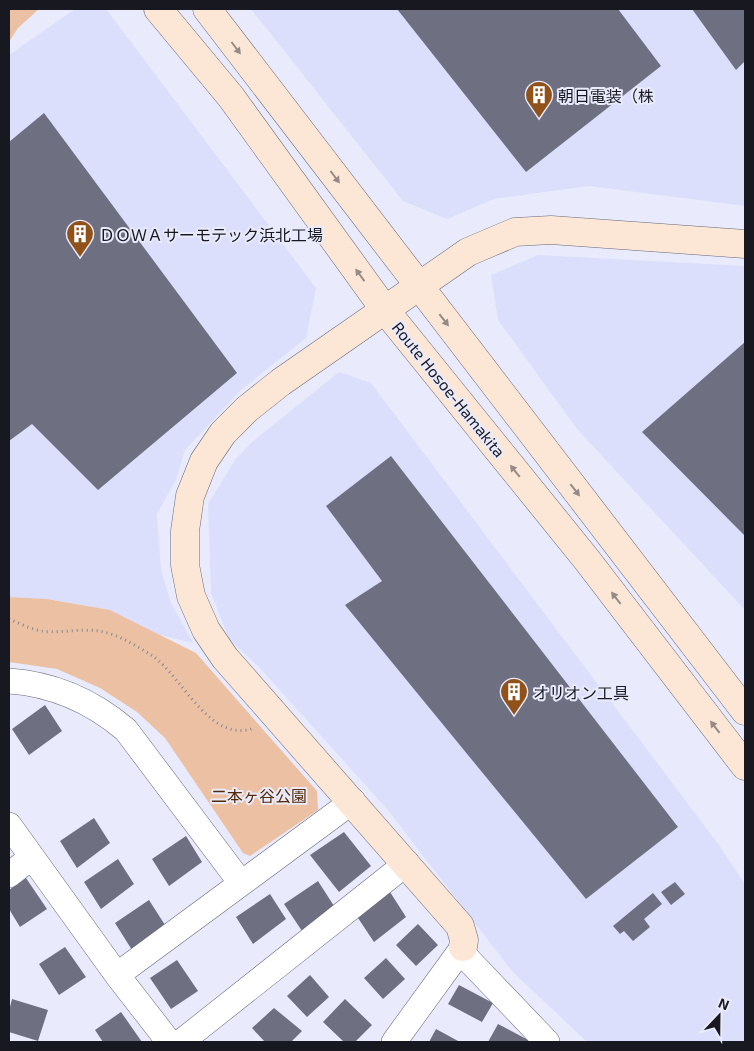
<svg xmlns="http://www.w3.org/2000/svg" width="754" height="1051" font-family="'Exo 2','Noto Sans JP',sans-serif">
	<rect width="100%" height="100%" fill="#e9ebfc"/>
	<path fill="#dbdffb" d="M75,9H106L316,288L306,338L241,390L185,450L176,480L157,514L161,570L171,603L193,643L148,632L110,610L47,599L9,597V55Z
		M251,9H745V206L589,186L494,199L447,219L403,201Z
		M538,255L745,266V610L577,429L498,320L491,275Z
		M339,372L371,383L719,845L745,884V1042H587L512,971L387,809L259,667L229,639L211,593L208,504L235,460L251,443Z"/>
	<path fill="#ecc1a3" d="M9,9H39L18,28L9,42Z
		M9,597L47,599L110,610L196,653L317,791L318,810L250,856L243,853L165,738L137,712L100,688L57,669L9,662Z"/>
	<path fill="#6e7082" d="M397,9H618L661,66L526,172Z
		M692,9H745V61L736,70Z
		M44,113L237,373L98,490L32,424L9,441V142Z
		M745,342V536L642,432Z
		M391,456L678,827L586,899L345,605L382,581L326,506Z
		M45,705L62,731L29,755L12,729Z
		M94,818L110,843L77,868L60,841Z
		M344,832L371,866L339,892L310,855Z
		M186,836L202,862L169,886L152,859Z
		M118,859L134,884L101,909L84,882Z
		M26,878L47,909L20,927L9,909V890Z
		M318,881L334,906L302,931L284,904Z
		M675,882L685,894L671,905L661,892Z
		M390,892L406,917L374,942L356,915Z
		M653,893L662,904L644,919L650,927L633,941L624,931L620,934L613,926Z
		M270,894L286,919L253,944L236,917Z
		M149,900L165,925L132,950L115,923Z
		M418,924L438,945L416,966L396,945Z
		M65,947L86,977L59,995L39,964Z
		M386,958L405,979L383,999L364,978Z
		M177,960L198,991L171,1009L150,978Z
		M310,975L329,997L307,1017L287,996Z
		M459,985L493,1003L482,1022L448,1004Z
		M12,999L48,1010L38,1041L9,1032V1011Z
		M345,999L372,1025L355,1042H344L323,1022Z
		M274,1008L302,1031L291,1042H265L252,1028Z
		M121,1012L142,1042H103L95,1030Z
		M498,1024L532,1042H488Z
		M436,1029L460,1042H429Z"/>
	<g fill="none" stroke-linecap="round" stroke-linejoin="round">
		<defs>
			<path id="street" d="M9,681C54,684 92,701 126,730L241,883
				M9,825L117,975L169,1042
				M9,875L32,857
				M461,952L547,1042
				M117,975L353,801
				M181,1042L407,863
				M394,1042L463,947"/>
			<path id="secondary" d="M158,9L231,97L385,310L587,560L745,766
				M207,9L745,711
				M463,947L464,940L460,926L225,658L206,630L191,596L185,565V531L190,496L204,461L223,433L247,409L281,382L468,252L515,232L551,230L745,244"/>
		</defs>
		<use href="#street" stroke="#67697b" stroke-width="26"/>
		<use href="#secondary" stroke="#67697b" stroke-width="29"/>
		<path stroke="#848692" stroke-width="3" stroke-dasharray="1 4" stroke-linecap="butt" d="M9,619C19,623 30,629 41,631C60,634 80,628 99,631C118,634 137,646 154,657C183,678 210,744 254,728"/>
		<use href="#street" stroke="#fff" stroke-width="25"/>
		<use href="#secondary" stroke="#fce6d6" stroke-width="28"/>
	</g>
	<defs><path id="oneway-solid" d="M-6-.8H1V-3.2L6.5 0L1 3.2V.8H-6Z" transform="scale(1.25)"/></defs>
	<g fill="#958a84">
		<use href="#oneway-solid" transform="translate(236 48) rotate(53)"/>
		<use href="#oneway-solid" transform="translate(335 177) rotate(53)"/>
		<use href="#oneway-solid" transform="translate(360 275) rotate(-126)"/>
		<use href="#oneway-solid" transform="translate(444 320) rotate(52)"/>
		<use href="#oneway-solid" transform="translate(515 471) rotate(-129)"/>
		<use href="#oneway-solid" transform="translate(575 490) rotate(52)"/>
		<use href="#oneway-solid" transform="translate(616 598) rotate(-128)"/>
		<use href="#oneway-solid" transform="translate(715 727) rotate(-128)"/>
	</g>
	<defs>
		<symbol id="building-pin" viewBox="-11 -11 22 30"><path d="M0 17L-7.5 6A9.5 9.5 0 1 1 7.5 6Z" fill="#91521a" stroke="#e9ebfc"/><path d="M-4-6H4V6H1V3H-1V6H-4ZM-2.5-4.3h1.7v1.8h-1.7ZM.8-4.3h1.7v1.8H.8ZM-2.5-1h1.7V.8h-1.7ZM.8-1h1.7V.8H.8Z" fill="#fff"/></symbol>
	</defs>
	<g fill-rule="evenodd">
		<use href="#building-pin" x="523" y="79" width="32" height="43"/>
		<use href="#building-pin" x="64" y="218" width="32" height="43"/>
		<use href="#building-pin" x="498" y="676" width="32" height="43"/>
	</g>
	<g text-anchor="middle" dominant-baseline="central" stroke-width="4" stroke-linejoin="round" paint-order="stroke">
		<g font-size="16" fill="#181920" stroke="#e9ebfc" text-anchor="start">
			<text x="558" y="95">朝日電装（株</text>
			<text x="99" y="234">ＤＯＷＡサーモテック浜北工場</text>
			<text x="533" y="692">オリオン工具</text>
		</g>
		<g font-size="16" fill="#181920" stroke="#e9ebfc">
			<text transform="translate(449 389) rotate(51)">Route Hosoe-Hamakita</text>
		</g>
		<g font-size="16" fill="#542a02" stroke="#e9ebfc">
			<text x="259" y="795">二本ヶ谷公園</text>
		</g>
	</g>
	<rect width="754" height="1051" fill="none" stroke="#181920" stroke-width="20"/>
	<g transform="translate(719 1016) rotate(22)" stroke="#e9ebfc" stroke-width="4" paint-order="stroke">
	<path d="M0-4L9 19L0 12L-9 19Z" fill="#181920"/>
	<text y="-8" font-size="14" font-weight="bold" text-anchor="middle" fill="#181920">N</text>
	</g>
</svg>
